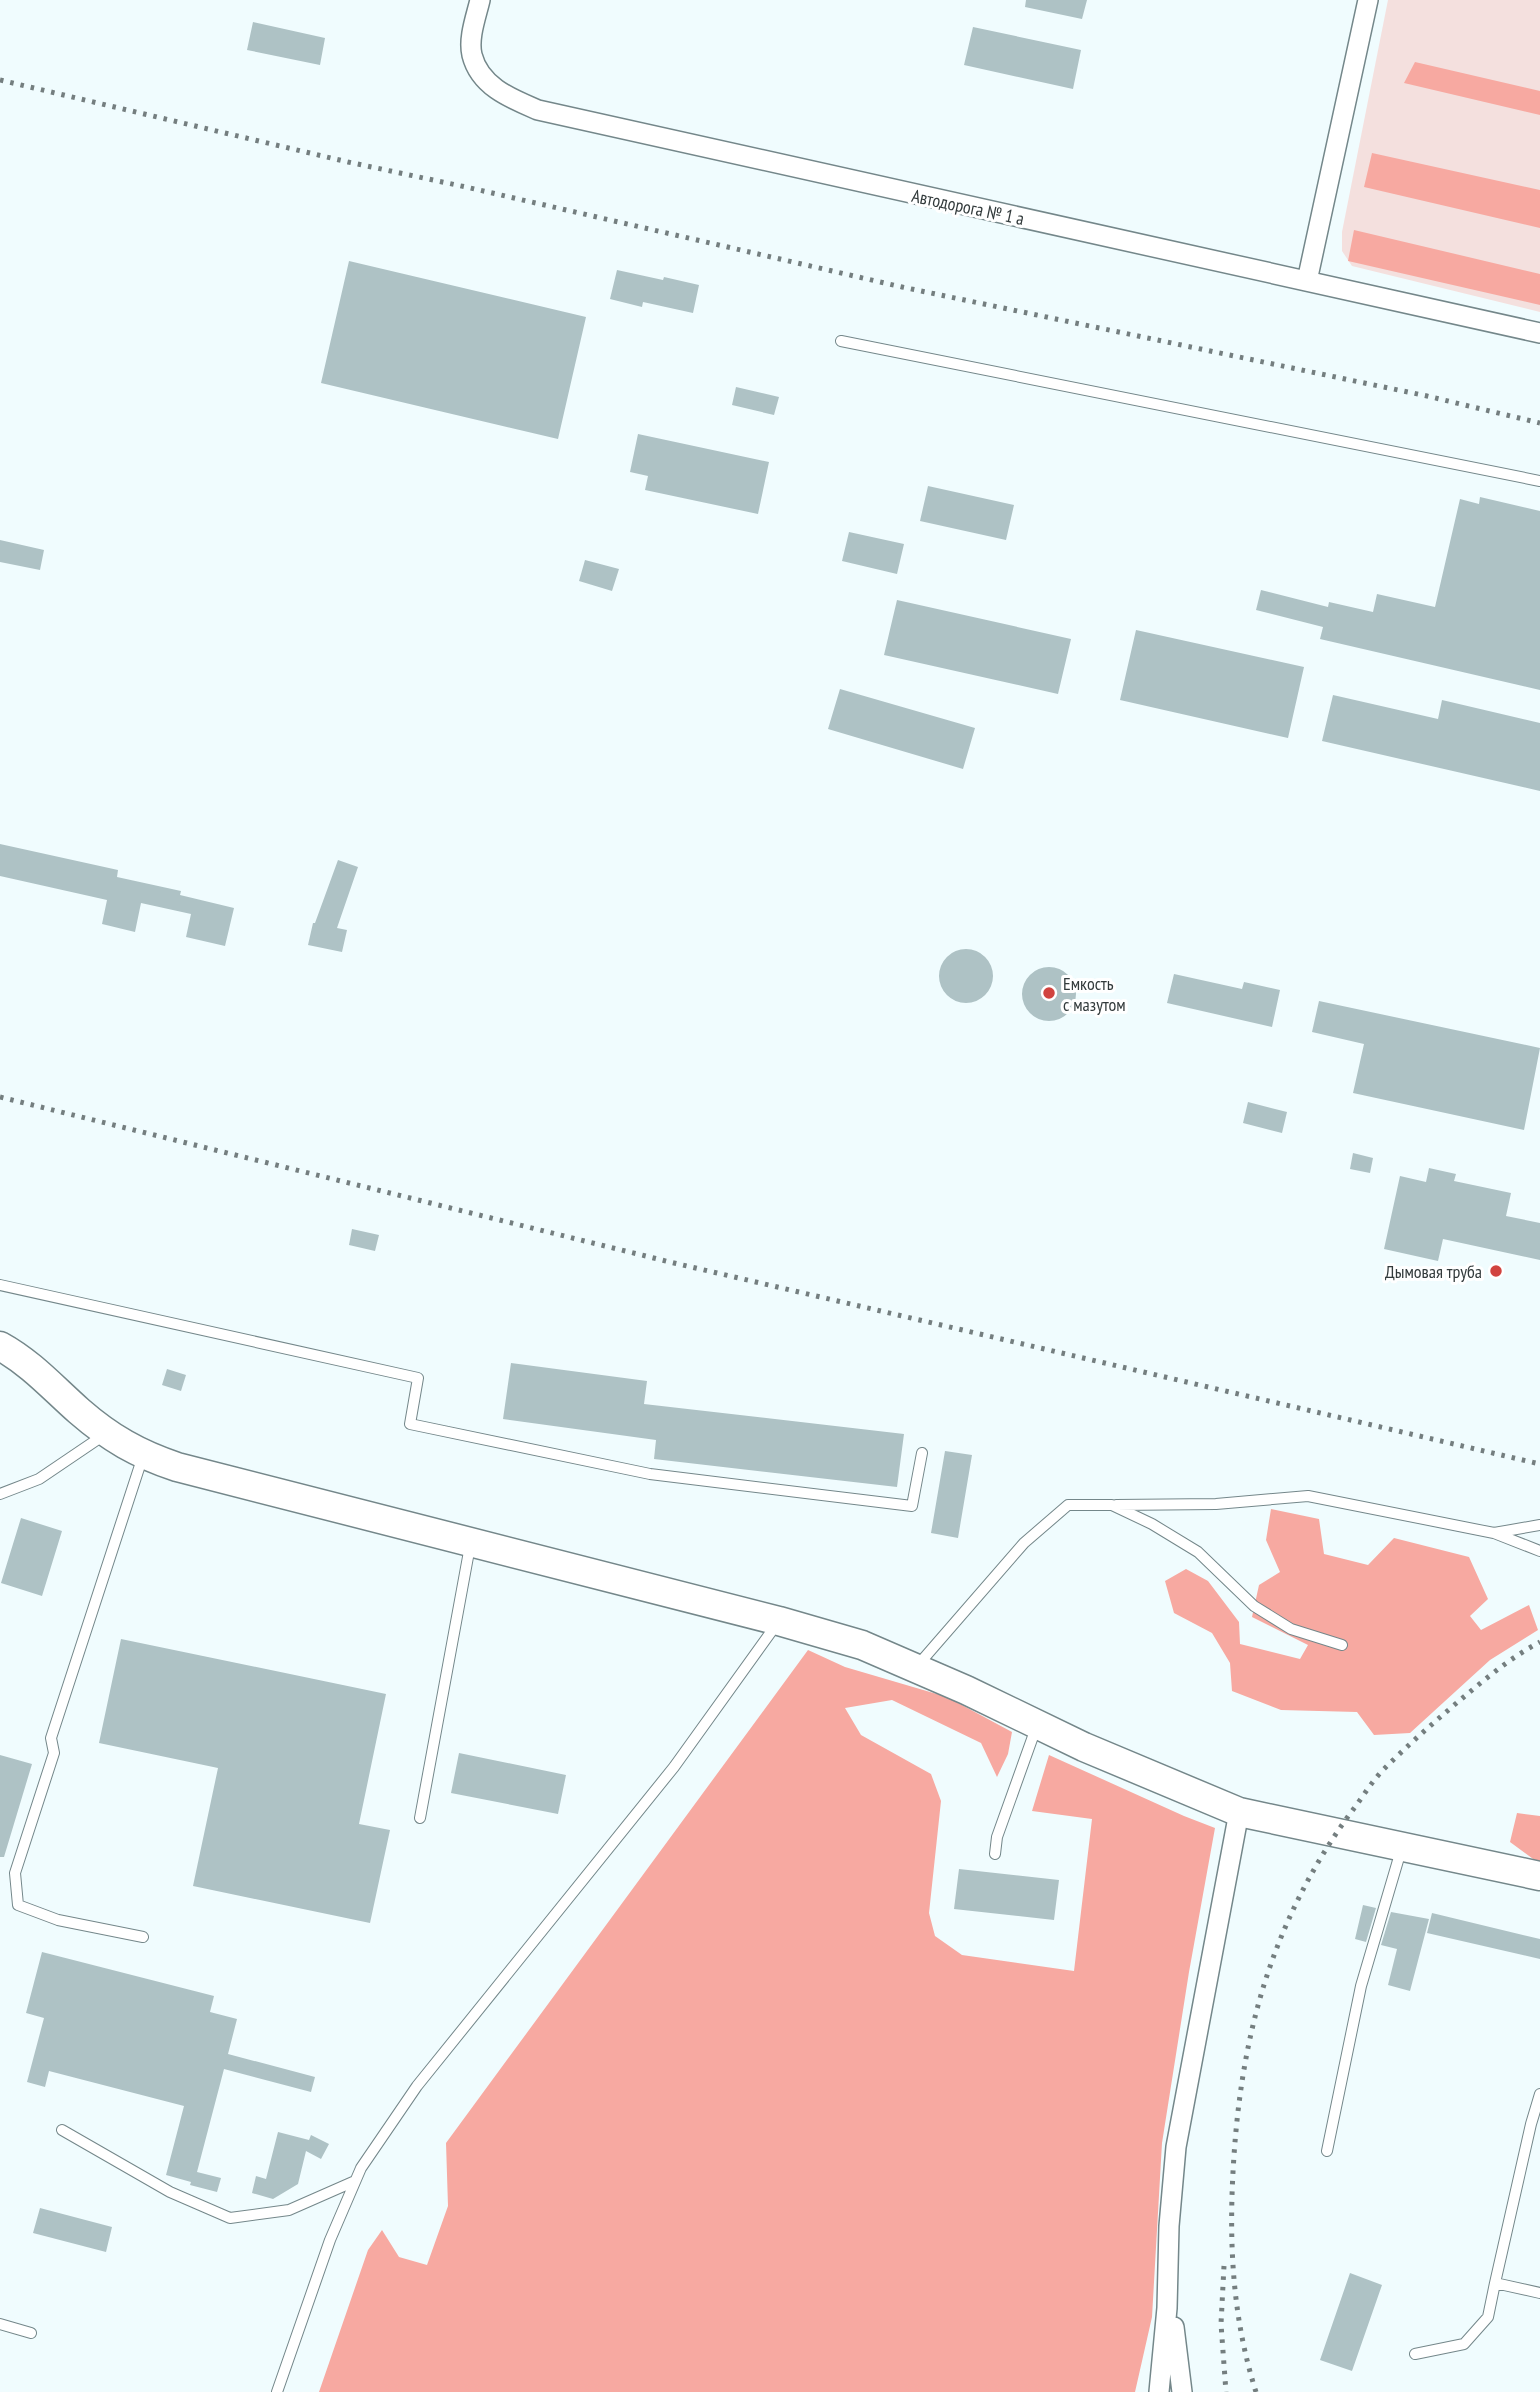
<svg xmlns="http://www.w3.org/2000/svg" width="1540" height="2392" font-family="'PT Sans Narrow',sans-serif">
	<rect width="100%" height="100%" fill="#f0fcfe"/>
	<path fill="#f4e0de" d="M1388,0H1540V312L1352,266L1342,251V232Z"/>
	<path fill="#f7a9a1" d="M1415,62L1540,91V115L1404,83Z
		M1372,153L1540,190V228L1364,187Z
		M1354,230L1540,274V305L1348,261Z
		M1271,1509L1319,1519L1324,1554L1368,1565L1394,1538L1469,1557L1488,1599L1470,1616L1481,1630L1529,1605L1538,1630L1490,1660L1410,1733L1374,1735L1357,1712L1281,1710L1232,1691L1230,1663L1212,1633L1174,1613L1165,1581L1186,1569L1208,1581L1239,1622L1240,1644L1300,1659L1308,1645L1252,1617L1259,1585L1280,1572L1266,1540Z
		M808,1650L845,1667L947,1697L1012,1732L1008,1754L997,1777L981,1743L892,1700L845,1708L861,1735L931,1774L941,1801L929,1913L935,1936L962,1955L1074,1971L1092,1819L1032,1811L1049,1755L1184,1816L1215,1828L1189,1972L1162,2143L1152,2317L1135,2392H319L368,2250L382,2230L399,2257L427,2265L448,2206L446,2143Z
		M1517,1813L1540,1816V1864L1510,1842Z"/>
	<path fill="#aec2c5" d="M1026,0H1087L1082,19L1025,7Z
		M253,22L325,38L320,65L247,50Z
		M973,27L1081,50L1073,89L964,65Z
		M349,261L586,317L558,439L321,383Z
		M617,270L663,280L664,277L699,285L693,313L643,302L642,307L610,299Z
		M736,387L779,397L774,415L732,405Z
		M638,434L769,462L758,514L645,490L648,476L630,472Z
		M928,486L1014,505L1006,540L920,521Z
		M1480,497L1540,511V690L1320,639L1323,627L1256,610L1261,590L1328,607L1329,602L1373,612L1377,594L1435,607L1460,499L1479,504Z
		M849,532L904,544L897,574L842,561Z
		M0,540L44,550L40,570L0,562Z
		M585,560L619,569L612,591L579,581Z
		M897,600L1071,639L1058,694L884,655Z
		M1136,630L1304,667L1288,738L1120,700Z
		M840,689L975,728L963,769L828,729Z
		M1333,695L1438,719L1442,700L1540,723V791L1322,741Z
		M0,844L118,870L117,877L181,891L180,895L234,908L225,946L186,937L191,914L141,903L135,932L102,924L107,900L0,876Z
		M338,860L358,867L337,928L347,930L342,952L308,945L313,923H315Z
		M939 976a27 27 0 1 1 54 0a27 27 0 1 1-54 0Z
		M1022 994a27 27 0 1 1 54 0a27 27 0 1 1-54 0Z
		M1174,974L1242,989L1244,982L1280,990L1272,1027L1167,1003Z
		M1319,1001L1540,1048L1524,1130L1353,1093L1364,1044L1312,1032Z
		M1248,1102L1287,1112L1282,1133L1243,1123Z
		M1353,1153L1373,1158L1370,1173L1350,1169Z
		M1429,1168L1456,1174L1454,1181L1511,1193L1506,1216L1540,1223V1260L1443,1239L1438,1261L1384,1249L1400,1176L1426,1182Z
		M352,1229L379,1235L375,1251L349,1245Z
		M511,1363L647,1381L644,1404L904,1434L897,1487L654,1459L656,1440L503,1419Z
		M167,1369L186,1375L181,1391L162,1385Z
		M945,1451L972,1455L958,1538L931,1533Z
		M21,1518L62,1531L42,1596L1,1583Z
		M121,1639L386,1694L359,1824L390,1830L370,1923L193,1886L218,1768L99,1743Z
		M459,1753L566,1775L558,1814L451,1793Z
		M0,1755L32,1764L4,1857H0Z
		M959,1869L1059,1880L1054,1920L954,1909Z
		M1363,1905L1376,1908L1366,1942L1355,1939Z
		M1391,1912L1429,1919L1410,1991L1388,1985L1397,1949L1381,1945Z
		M1432,1913L1540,1939V1959L1427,1933Z
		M42,1952L214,1996L210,2012L237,2019L228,2054L315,2077L311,2092L224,2069L197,2172L221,2178L217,2192L190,2185L191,2182L166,2175L184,2106L49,2071L45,2087L27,2082L44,2018L26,2013Z
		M278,2132L309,2140L311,2135L329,2144L321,2159L306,2151L298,2184L273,2199L252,2193L256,2176L266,2179Z
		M40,2208L112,2227L106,2252L33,2233Z
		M1350,2273L1382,2285L1352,2371L1320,2360Z"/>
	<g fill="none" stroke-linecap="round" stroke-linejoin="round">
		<defs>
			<path id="lane" d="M841,341L1540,481
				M0,1285L418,1378L410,1424L650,1474L912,1506L922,1453
				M143,1456L51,1738L54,1753L15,1873L18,1905L58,1920L143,1937
				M0,1494L39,1479L104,1435
				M1116,1505L1216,1504L1308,1496L1494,1533L1540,1551
				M1494,1533L1540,1525
				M918,1665L1024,1543L1068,1505H1112L1152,1524L1198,1552L1254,1606L1291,1629L1342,1645
				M420,1818L470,1546
				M995,1854L997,1837L1036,1728
				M1540,2094L1531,2124L1495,2283L1540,2293
				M62,2130L170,2192L230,2218L289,2210L355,2181
				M1327,2151L1361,1986L1402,1847
				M0,2324L31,2333
				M1415,2354L1464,2344L1488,2317L1495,2283
				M277,2392L330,2240L361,2168L417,2086L674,1767L776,1625"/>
			<path id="street" d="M480,0C476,17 468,38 472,55C480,87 512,99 538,110L1540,333
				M1307,281L1368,0
				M1174,2327L1182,2392
				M1159,2392L1167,2308L1169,2226L1176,2147L1239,1812"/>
			<path id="secondary" d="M0,1346C31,1363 53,1388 79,1411C110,1438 138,1454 177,1467L779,1621L862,1645L966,1690L1084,1747L1239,1812L1540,1876"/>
		</defs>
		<use href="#lane" stroke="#74878a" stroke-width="12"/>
		<use href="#street" stroke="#74878a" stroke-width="22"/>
		<use href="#secondary" stroke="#74878a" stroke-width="31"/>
		<use href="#lane" stroke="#fff" stroke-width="10"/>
		<use href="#street" stroke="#fff" stroke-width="19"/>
		<use href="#secondary" stroke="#fff" stroke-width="28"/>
		<path stroke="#747e7f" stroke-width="5" stroke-dasharray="3.5 7" stroke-linecap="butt" d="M0,80L348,162L466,187L902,287L1427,396L1540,423
			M0,1097L674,1263L1540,1464
			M1224,2266L1221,2324L1226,2392
			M1256,2392C1233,2320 1229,2247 1233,2172C1240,2039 1270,1925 1349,1815C1361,1800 1371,1782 1384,1769C1408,1745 1433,1723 1459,1701C1484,1680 1511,1657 1540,1642"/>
	</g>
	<g fill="#d1433f" stroke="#fff" stroke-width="2.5">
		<circle cx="1049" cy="993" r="7"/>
		<circle cx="1496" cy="1271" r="7"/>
	</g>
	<g text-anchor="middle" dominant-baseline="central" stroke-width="6" stroke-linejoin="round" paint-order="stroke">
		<g font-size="18" fill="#323a3b" stroke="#fff">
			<text transform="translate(968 207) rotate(12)">Автодорога № 1 а</text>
		</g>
		<g font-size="18" fill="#323a3b" stroke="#fff" text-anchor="start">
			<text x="1063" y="983">Емкость<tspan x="1063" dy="21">с мазутом</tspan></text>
			<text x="1482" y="1271" text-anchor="end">Дымовая труба</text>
		</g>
	</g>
</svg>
